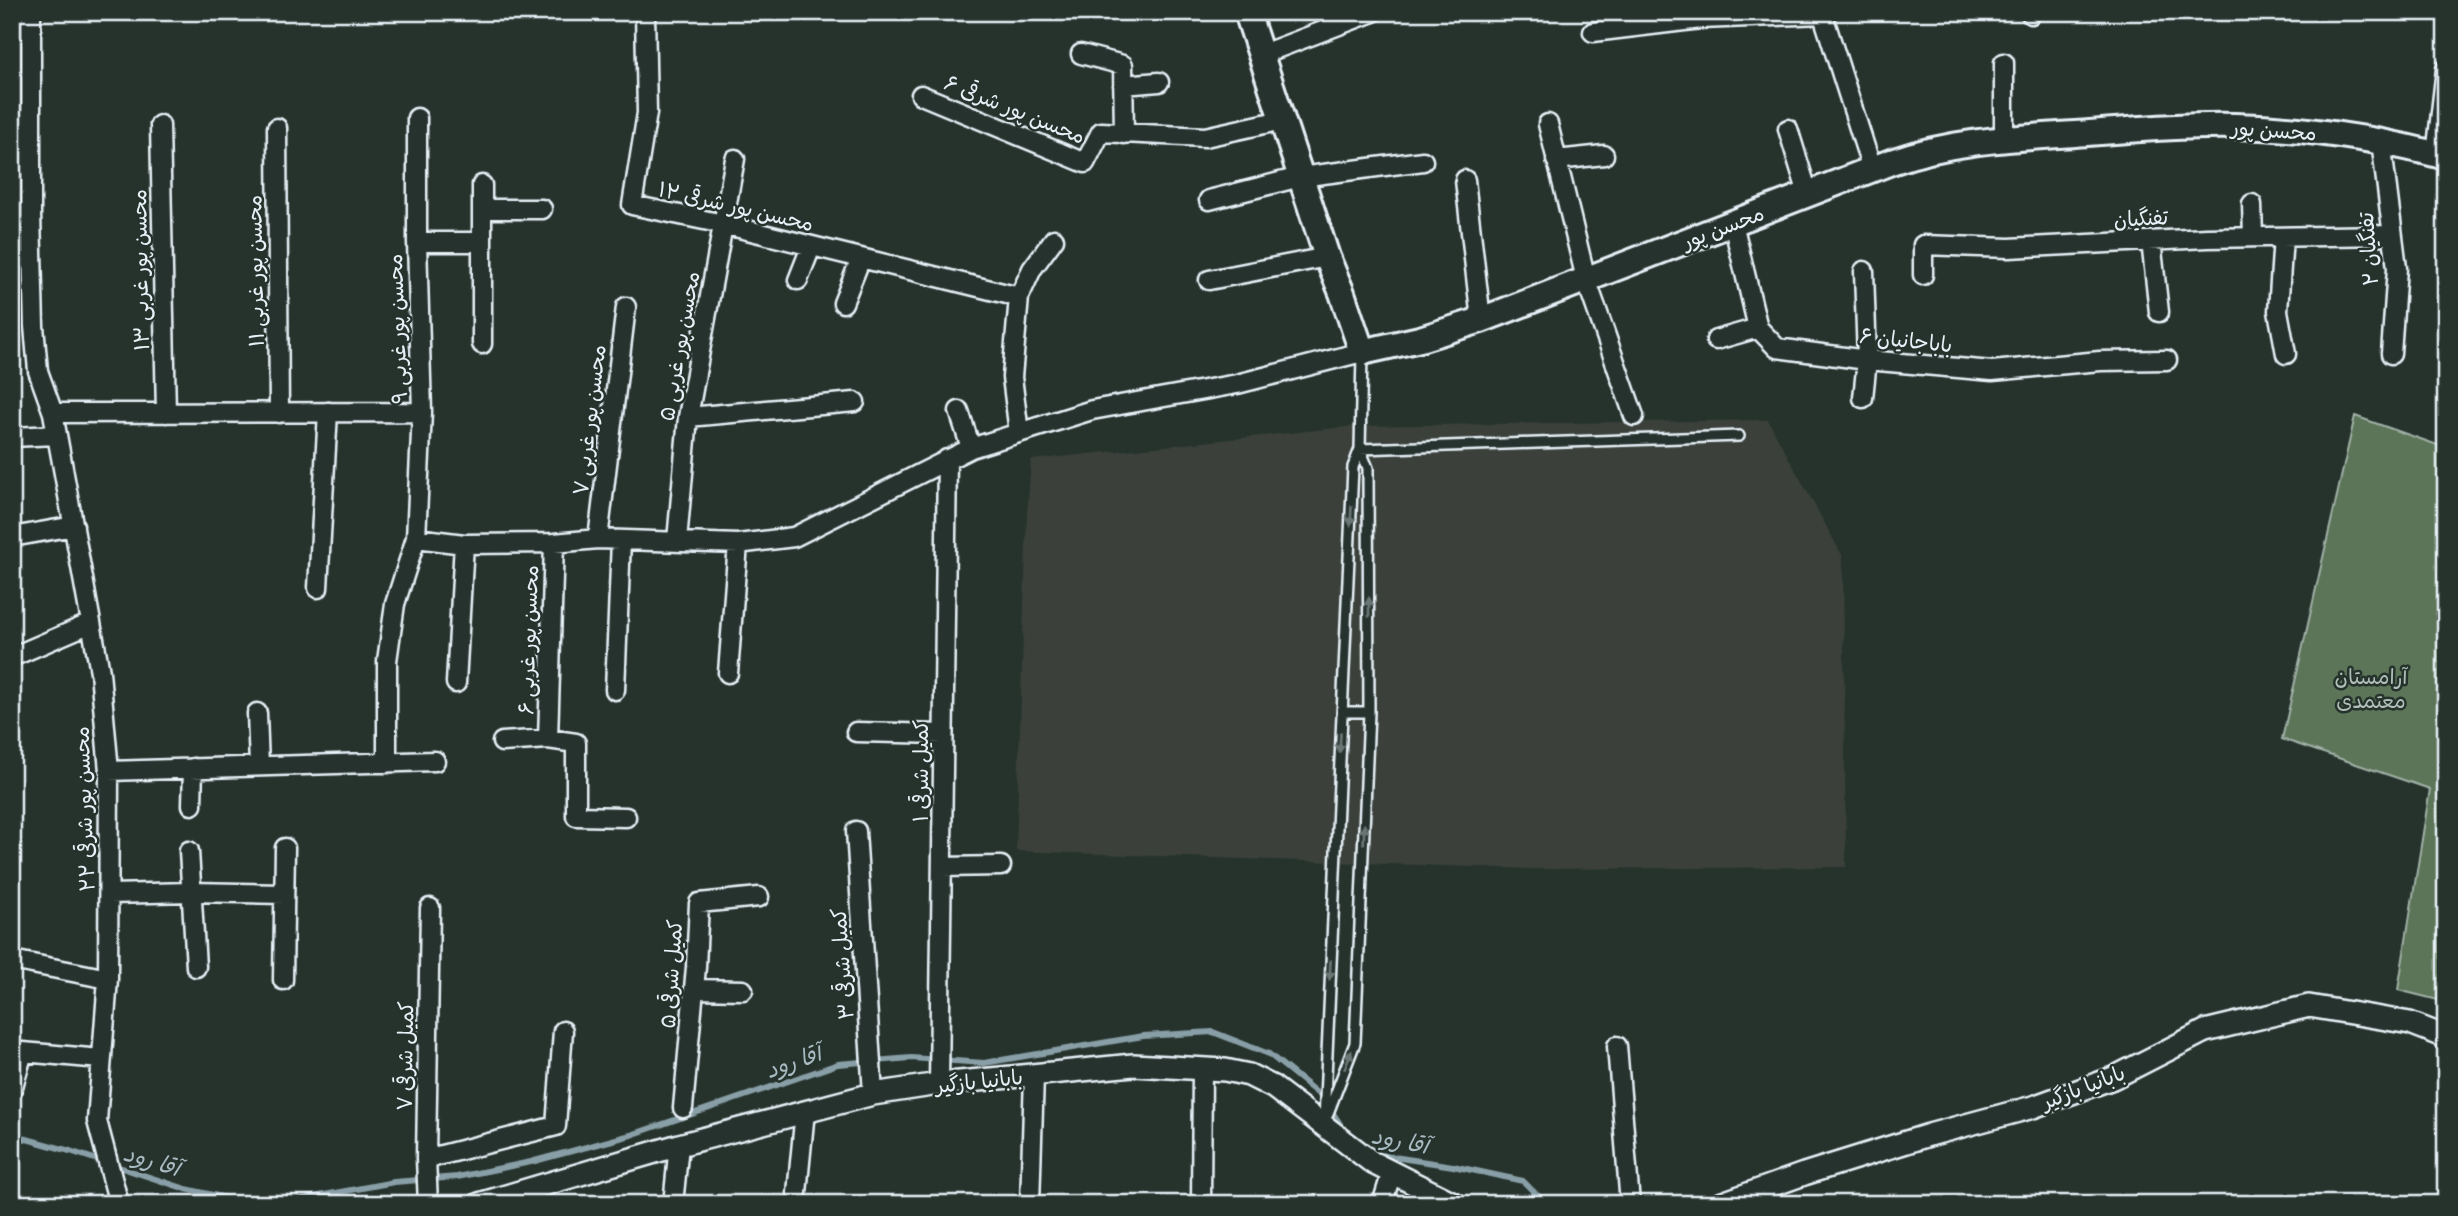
<svg xmlns="http://www.w3.org/2000/svg" width="2458" height="1216" font-family="Delius,'Playpen Sans Arabic',sans-serif">
	<rect width="100%" height="100%" fill="#26332d"/>
	<filter id="ink" filterUnits="userSpaceOnUse"><feTurbulence type="fractalNoise" baseFrequency=".0143" numOctaves="2"/><feDisplacementMap in="SourceGraphic" scale="14" xChannelSelector="R" yChannelSelector="G"/><feConvolveMatrix kernelMatrix="1 2 1 2 8 2 1 2 1" color-interpolation-filters="sRGB"/></filter>
	<g filter="url(#ink)">
		<path fill="#3b413a" d="M1768,420L1843,557L1846,867L1535,869L1016,851L1027,515L1031,460L1356,426Z"/>
		<path fill="#5b7459" stroke="#a2b2a8" stroke-width="2" d="M2355,416L2446,448V1002L2398,990L2430,789L2282,739Z"/>
		<g fill="none" stroke-linecap="round" stroke-linejoin="round">
			<path stroke="#899fa7" stroke-width="6" d="M12,1135L70,1151L186,1189L244,1202H287L394,1182L457,1177L531,1162L631,1135L838,1064L911,1058L984,1063L1143,1036L1213,1032L1269,1054L1322,1097L1346,1133
				M1374,1154L1453,1166L1523,1181L1546,1204"/>
			<defs>
				<path id="service" d="M1360,449L1739,436
					M1342,712H1369
					M1327,1116L1355,1043L1369,712L1368,468L1360,449
					M1324,1122L1353,467L1360,449L1362,354"/>
				<path id="minor" d="M31,12V214L34,326L38,371L53,413L100,672L109,771L108,979L97,1121L119,1204
					M645,12L647,113L632,205L723,224L1019,297
					M1822,12L1872,169
					M2031,12V14
					M1593,32L1701,19L1822,14
					M1081,54L1123,65L1124,134
					M1260,55L1373,12
					M1123,85L1159,82
					M921,95L1085,163L1101,132L1205,137L1282,120
					M1548,124L1586,279L1634,416
					M160,125L166,413
					M277,128L279,413
					M1788,129L1808,194
					M2004,139V63
					M2381,141L2397,268L2391,354
					M2436,155L2446,69
					M1556,160L1604,155
					M1465,180L1481,320
					M482,185V344
					M1209,200L1300,177L1423,161
					M2252,204L2253,237
					M482,209H542
					M1733,223L1758,328L1777,348L1867,360L1992,371L2100,361L2167,360
					M2283,237L2278,311L2286,354
					M2151,241L2159,312
					M417,242H482
					M1923,275V245L2009,248L2207,238L2391,235
					M798,280L811,247
					M1209,280L1327,257
					M843,303L861,258
					M1716,340L1758,328
					M1863,398L1867,360L1864,271
					M959,411L971,448
					M53,413L422,412
					M688,417L855,402
					M1019,433L1012,377L1019,297L1032,269L1054,239
					M12,437L56,435
					M12,537L74,526
					M416,538L464,544L554,543L598,539L738,544L794,537L971,448L1092,410L1237,384L1362,352
					M598,539L626,307
					M677,541L688,417L735,159
					M318,588L328,412
					M12,657L91,623
					M728,673L738,544
					M456,683L464,544
					M615,690L621,540
					M257,713L259,766
					M856,732L943,734
					M548,739L554,543
					M502,742L548,739L576,743V816L626,817
					M387,763V661L395,604L416,538L422,412L417,242V118
					M109,771L435,761
					M192,805L193,768
					M856,831L873,1094
					M189,851L196,967
					M942,867L1001,866
					M110,894L191,892L284,894
					M12,960L108,979
					M283,980L285,848
					M694,989L743,990
					M1617,1046L1630,1204
					M939,1084L947,459
					M12,1090L23,1052L101,1059
					M683,1108L696,967L699,903L759,897
					M426,1159L556,1126L563,1031
					M797,1193L805,1111
					M428,1204L426,1159L430,908
					M673,1204L679,1145
					M1030,1204L1034,1075
					M1201,1204L1202,1069
					M1382,1204L1392,1172"/>
				<path id="tertiary" d="M479,1204L679,1145L873,1094L939,1084L1133,1065L1225,1070L1249,1075L1273,1087L1373,1163L1455,1204
					M1720,1204L1804,1174L1929,1135L2033,1107L2113,1078L2205,1031L2309,1006L2410,1023L2446,1037"/>
				<path id="secondary" d="M1247,12L1327,257L1342,293L1362,352L1420,339L1481,320L1891,162C1951,141 2012,138 2075,134C2128,130 2182,125 2235,126C2307,128 2377,138 2446,157"/>
			</defs>
			<use href="#service" stroke="#e8f1f8" stroke-width="14"/>
			<use href="#minor" stroke="#e8f1f8" stroke-width="23"/>
			<use href="#tertiary" stroke="#e8f1f8" stroke-width="26"/>
			<use href="#secondary" stroke="#e8f1f8" stroke-width="30"/>
			<use href="#service" stroke="#26332d" stroke-width="9"/>
			<use href="#minor" stroke="#26332d" stroke-width="18"/>
			<use href="#tertiary" stroke="#26332d" stroke-width="21"/>
			<use href="#secondary" stroke="#26332d" stroke-width="24"/>
		</g>
		<defs><path id="oneway-solid" d="M-6-.8H1V-3.2L6.5 0L1 3.2V.8H-6Z" transform="scale(1.75)"/></defs>
		<g fill="#6a7674">
			<use href="#oneway-solid" transform="translate(1351 516) rotate(93)"/>
			<use href="#oneway-solid" transform="translate(1369 607) rotate(-90)"/>
			<use href="#oneway-solid" transform="translate(1340 743) rotate(93)"/>
			<use href="#oneway-solid" transform="translate(1364 834) rotate(-88)"/>
			<use href="#oneway-solid" transform="translate(1330 970) rotate(93)"/>
			<use href="#oneway-solid" transform="translate(1348 1060) rotate(-69)"/>
		</g>
	</g>
	<g text-anchor="middle" dominant-baseline="central" stroke-width="5" stroke-linejoin="round" paint-order="stroke">
		<g font-size="21" fill="#e8f1f8" stroke="#26332d">
			<text transform="translate(1015 109) rotate(22)">محسن پور شرقی ۶</text>
			<text transform="translate(2274 130) rotate(4)">محسن پور</text>
			<text transform="translate(736 206) rotate(13)">محسن پور شرقی ۱۲</text>
			<text transform="translate(2141 218) rotate(-3)">تفنگیان</text>
			<text transform="translate(1723 227) rotate(-21)">محسن پور</text>
			<text transform="translate(2368 249) rotate(-94)">تفنگیان ۲</text>
			<text transform="translate(140 270) rotate(-91)">محسن پور غربی ۱۳</text>
			<text transform="translate(255 271) rotate(-91)">محسن پور غربی ۱۱</text>
			<text transform="translate(397 329) rotate(-92)">محسن پور غربی ۹</text>
			<text transform="translate(1906 340) rotate(6)">باباجانیان ۶</text>
			<text transform="translate(679 346) rotate(-80)">محسن پور غربی ۵</text>
			<text transform="translate(589 420) rotate(-83)">محسن پور غربی ۷</text>
			<text transform="translate(528 640) rotate(-88)">محسن پور غربی ۶</text>
			<text transform="translate(920 771) rotate(-90)">کمیل شرقی ۱</text>
			<text transform="translate(84 809) rotate(-92)">محسن پور شرقی ۲۲</text>
			<text transform="translate(842 964) rotate(-94)">کمیل شرقی ۳</text>
			<text transform="translate(671 974) rotate(-86)">کمیل شرقی ۵</text>
			<text transform="translate(405 1056) rotate(-89)">کمیل شرقی ۷</text>
			<text transform="translate(979 1081) rotate(-6)">بابانیا بازگیر</text>
			<text transform="translate(2083 1087) rotate(-21)">بابانیا بازگیر</text>
		</g>
		<g font-size="21" fill="#b0bfb8" stroke="#26332d">
			<text x="2371" y="676">آرامستان<tspan x="2371" dy="24">معتمدی</tspan></text>
		</g>
		<g font-size="23" font-style="italic" fill="#a9bbc2" stroke="#26332d">
			<text transform="translate(793 1061) rotate(-19)">آقا رود</text>
			<text transform="translate(1400 1140) rotate(11)">آقا رود</text>
			<text transform="translate(152 1160) rotate(17)">آقا رود</text>
		</g>
	</g>
	<rect width="2458" height="1216" fill="none" stroke="#26332d" stroke-width="42"/>
	<rect x="21" y="21" width="2416" height="1174" fill="none" stroke="#e8f1f8" stroke-width="2.5" filter="url(#ink)"/>
</svg>
